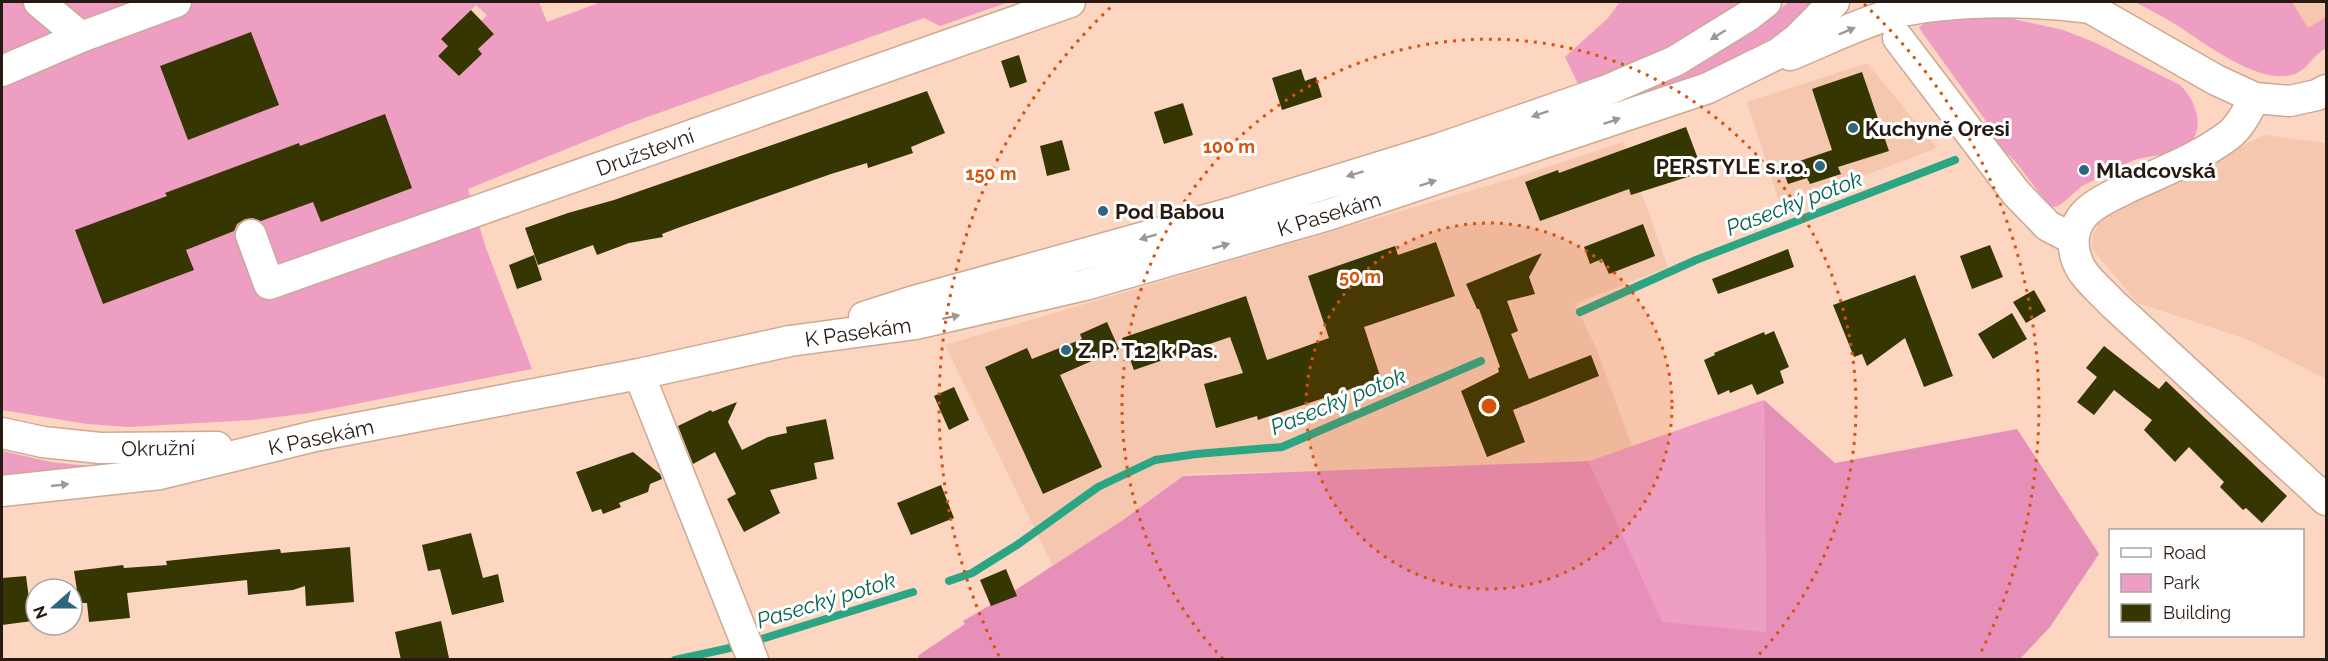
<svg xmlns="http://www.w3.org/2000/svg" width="2328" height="661" font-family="Raleway,sans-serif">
	<rect width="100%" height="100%" fill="#fcd6c0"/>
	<path fill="#f4c7ae" d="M2285,2H2326V46L2321,49Z
		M1867,63L1937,148L1781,207L1747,102Z
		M2264,135L2326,143V379L2249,340L2138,303L2092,249L2093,235L2099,222L2109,213Z
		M1623,142L1668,267L1575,304L1597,350L1632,446L1589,461L1389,469L1185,474L1123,520L1053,566L945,345L1514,178Z"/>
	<path fill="#ed9ec2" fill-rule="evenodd" d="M2,2H539L547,22L601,2H1009L940,26L924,18L628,124L468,189L486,248L532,369L310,413L251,420L129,427L87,424L2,410ZM476,5L487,15L481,21L494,33L478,49L482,54L459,76L438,56L448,46L442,39Z
		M1620,2H1740L1680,42L1641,61L1578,84L1565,57L1607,19Z
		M1789,2H1815L1793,24L1746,54L1722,67L1667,89L1379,187L1148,255L982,295L1688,69L1737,41Z
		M2135,2H2292L2308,28L2326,17V48C2314,55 2308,67 2299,72C2265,91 2203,42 2175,24C2162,16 2148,9 2135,2Z
		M2000,16L2063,30L2094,42L2180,85C2197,101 2208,134 2183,148C2169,156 2152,155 2138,159C2125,163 2112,171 2100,177C2093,181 2086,183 2080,188C2071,194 2061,209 2050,207L2015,161L1975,125L1986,121L1919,28L1923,24L1920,17Z
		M1764,400L1766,632L1662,623L1589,461Z
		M2,451L51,462L99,467L2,482Z"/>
	<path fill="#e68fb8" d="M1764,400L1835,463L2017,429L2099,554L2050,627L2020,659L917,660L919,655L965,624L963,621L1011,593L1123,520L1183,476L1589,461L1662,622L1766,632Z"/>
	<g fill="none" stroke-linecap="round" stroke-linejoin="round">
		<path stroke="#2ca585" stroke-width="8" d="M1580,312L1696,260L1955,160
			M949,581L972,573L1017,545L1098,487L1155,460L1196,454L1282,447L1481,361
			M752,642L913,592
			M675,660L730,648"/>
	</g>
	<path fill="#353602" d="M471,10L494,34L478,49L482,54L459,76L438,56L448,46L441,39Z
		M251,32L279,105L188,140L160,66Z
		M1019,55L1027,82L1010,88L1001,61Z
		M1301,69L1305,81L1316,77L1322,97L1282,110L1272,78Z
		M1862,72L1889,151L1838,167L1841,174L1810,184L1807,178L1788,184L1782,167L1832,150L1812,89Z
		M927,91L945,133L911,147L913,153L868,168L867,163L831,174L675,229L662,234L663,237L629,243L597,255L593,245L538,265L525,228L568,213L614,200Z
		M1183,103L1193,135L1164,144L1154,112Z
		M385,114L412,188L321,222L313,202L261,221L253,218L245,219L237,224L234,231L186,250L194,270L103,304L75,230L167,196L165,193L299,143L300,146Z
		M1686,127L1703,172L1631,195L1629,189L1540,221L1525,182L1558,170L1559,173Z
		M1062,140L1070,170L1047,176L1040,146Z
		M1643,224L1655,256L1609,274L1602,259L1590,264L1584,247Z
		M1436,242L1455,296L1364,327L1381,379L1258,420L1257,416L1216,428L1204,384L1243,373L1230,337L1134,370L1122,338L1246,296L1267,360L1329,338L1308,276L1395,246L1398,255Z
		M1990,245L2003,277L1972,289L1960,256Z
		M1788,249L1794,267L1718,294L1712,279Z
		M1542,253L1529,277L1535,294L1507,301L1518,331L1511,334L1529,379L1591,355L1599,376L1513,410L1525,442L1487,457L1461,391L1499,372L1498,368L1500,367L1479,309H1477L1466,284Z
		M534,255L542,280L517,289L509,265Z
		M1915,275L1953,376L1924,387L1905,338L1867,366L1862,354L1854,357L1833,305Z
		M2034,290L2046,311L2026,323L2013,302Z
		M2012,313L2027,339L1993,359L1978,334Z
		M1107,322L1119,349L1060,375L1102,467L1043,494L985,367L1027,348L1032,359L1082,339L1080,334Z
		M1774,331L1789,367L1780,371L1784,383L1757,395L1752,384L1730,393L1729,390L1718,395L1704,360L1715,355L1714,353L1764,332L1765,335Z
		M2104,346L2159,389L2166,381L2287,496L2262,523L2246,508L2243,510L2220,487L2224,482L2189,447L2175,462L2144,430L2152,420L2114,390L2094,415L2077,402L2097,377L2086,368Z
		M954,387L969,420L949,430L934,396Z
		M737,402L728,422L742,450L768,437L787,433L786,427L826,419L834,459L814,463L817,479L770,490L780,513L744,532L727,499L736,494L715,452L693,464L678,426L711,410L712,412Z
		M633,452L660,474L662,479L650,484L648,492L619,503L621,507L603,514L601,509L592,512L576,472Z
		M941,485L954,518L911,535L897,503Z
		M471,533L483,578L498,574L504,602L452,615L440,569L428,571L422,545Z
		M350,547L354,602L306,606L305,586L293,590L248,595L247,580L127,593L130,618L89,622L87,603H79L74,571L123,565L124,568L167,565L166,561L280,549L281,553Z
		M1006,569L1017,596L991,606L980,580Z
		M26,576L32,621L2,625V578Z
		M441,621L449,658L401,660L395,632Z"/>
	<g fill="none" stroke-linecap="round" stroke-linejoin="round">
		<defs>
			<path id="minor" d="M39,2L81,37
				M2082,2L2090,8L2216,80L2255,98L2290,101L2317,95L2326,90
				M1898,38L2016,193L2048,226L2073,239
				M1790,55C1827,40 1864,21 1902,11C1959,0 2032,0 2090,8
				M2,71L81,37L176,2
				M2255,98C2247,111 2241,126 2229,135C2199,158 2161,172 2127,188C2112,196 2093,203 2082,217C2070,233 2072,253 2081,269C2089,282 2102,292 2112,303L2326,500
				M251,235L269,284L1070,2
				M864,317L911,302L1231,213L1441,148L1605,91L1675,61L1748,16L1766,2
				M639,374L753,660
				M2,433L43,442L100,448L217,447
				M2,491L160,474L315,436L639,374L790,341L916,324L1085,285L1328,215L1708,88L1779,53L1797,39L1834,2"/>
		</defs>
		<use href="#minor" stroke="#cda994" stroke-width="33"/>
		<use href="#minor" stroke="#fff" stroke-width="30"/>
	</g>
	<defs><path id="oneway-solid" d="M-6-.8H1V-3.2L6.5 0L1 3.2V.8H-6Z" transform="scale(1.5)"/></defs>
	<g fill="#9e9894">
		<use href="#oneway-solid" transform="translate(1847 31) rotate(-23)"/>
		<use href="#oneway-solid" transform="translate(1718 35) rotate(148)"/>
		<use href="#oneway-solid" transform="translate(1540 114) rotate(161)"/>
		<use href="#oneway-solid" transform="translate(1612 121) rotate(-19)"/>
		<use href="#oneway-solid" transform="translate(1355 174) rotate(163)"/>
		<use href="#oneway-solid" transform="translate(1428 183) rotate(-18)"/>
		<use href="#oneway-solid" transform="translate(1148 237) rotate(164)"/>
		<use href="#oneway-solid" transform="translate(1221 246) rotate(-16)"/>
		<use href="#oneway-solid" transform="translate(951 317) rotate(-12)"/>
		<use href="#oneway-solid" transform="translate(60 485) rotate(-6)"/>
	</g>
	<circle cx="1489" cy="406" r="183" fill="#d5530d" fill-opacity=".12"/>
	<g fill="none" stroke="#d5530d" stroke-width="3" stroke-dasharray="3 6">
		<circle cx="1489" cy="406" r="183"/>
		<path d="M1223 659A367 367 0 1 1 1755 659"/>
		<path d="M999 656A550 550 0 0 1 1114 4M1864 4A550 550 0 0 1 1979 656"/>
	</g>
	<g fill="#2e6680" stroke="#fff" stroke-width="2">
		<circle cx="1853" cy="128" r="6"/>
		<circle cx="1820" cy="166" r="6"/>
		<circle cx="2084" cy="170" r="6"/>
		<circle cx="1103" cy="211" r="6"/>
		<circle cx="1066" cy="350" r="6"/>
	</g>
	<g text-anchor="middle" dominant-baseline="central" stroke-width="6" stroke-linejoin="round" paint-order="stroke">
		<g font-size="21" font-weight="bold" fill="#271a12" stroke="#fff" text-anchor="start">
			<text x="1865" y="128">Kuchyně Oresi</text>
			<text x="1808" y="166" text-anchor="end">PERSTYLE s.r.o.</text>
			<text x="2096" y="170">Mladcovská</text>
			<text x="1115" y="211">Pod Babou</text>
			<text x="1078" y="350">Z. P. T12 k Pas.</text>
		</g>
		<g font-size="21" fill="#271a12" stroke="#fff">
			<text transform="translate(645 152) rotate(-20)">Družstevní</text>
			<text transform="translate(1329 214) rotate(-17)">K Pasekám</text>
			<text transform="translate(858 332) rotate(-8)">K Pasekám</text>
			<text transform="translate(321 437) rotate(-12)">K Pasekám</text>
			<text transform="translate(158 448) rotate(-1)">Okružní</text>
		</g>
		<g font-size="22" font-style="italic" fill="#04654f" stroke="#fff">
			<text transform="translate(1794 203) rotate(-21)">Pasecký potok</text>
			<text transform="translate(1338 401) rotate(-22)">Pasecký potok</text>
			<text transform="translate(826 600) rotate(-17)">Pasecký potok</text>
		</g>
	</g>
	<circle cx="1489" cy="406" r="9" fill="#d5530d" stroke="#fff" stroke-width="3"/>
	<g font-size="18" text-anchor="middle" font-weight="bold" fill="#d5530d" stroke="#fff" stroke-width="6" stroke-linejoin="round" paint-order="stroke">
		<text x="1229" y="153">100 m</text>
		<text x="991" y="180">150 m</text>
		<text x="1360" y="283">50 m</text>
	</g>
	<rect width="2328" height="661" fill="none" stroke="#271a12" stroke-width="6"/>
	<rect x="2109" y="529" width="195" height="108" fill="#ffffff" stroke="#a9a3a0" stroke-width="1.5"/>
	<rect x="2121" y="548" width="30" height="9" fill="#ffffff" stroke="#a9a3a0" stroke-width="1.5"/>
	<text x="2163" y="559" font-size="18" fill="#271a12">Road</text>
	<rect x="2121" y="574" width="30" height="18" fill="#ed9ec2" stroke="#a9a3a0" stroke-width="1.5"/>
	<text x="2163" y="589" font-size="18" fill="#271a12">Park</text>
	<rect x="2121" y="604" width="30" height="18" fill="#353602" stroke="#a9a3a0" stroke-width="1.5"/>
	<text x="2163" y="619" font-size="18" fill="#271a12">Building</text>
	<g transform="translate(54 607) rotate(249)"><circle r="28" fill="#ffffff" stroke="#a9a3a0" stroke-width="1.5"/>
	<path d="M0-4.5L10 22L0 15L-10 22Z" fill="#2e6680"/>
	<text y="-9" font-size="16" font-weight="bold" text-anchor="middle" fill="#271a12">N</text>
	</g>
</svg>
